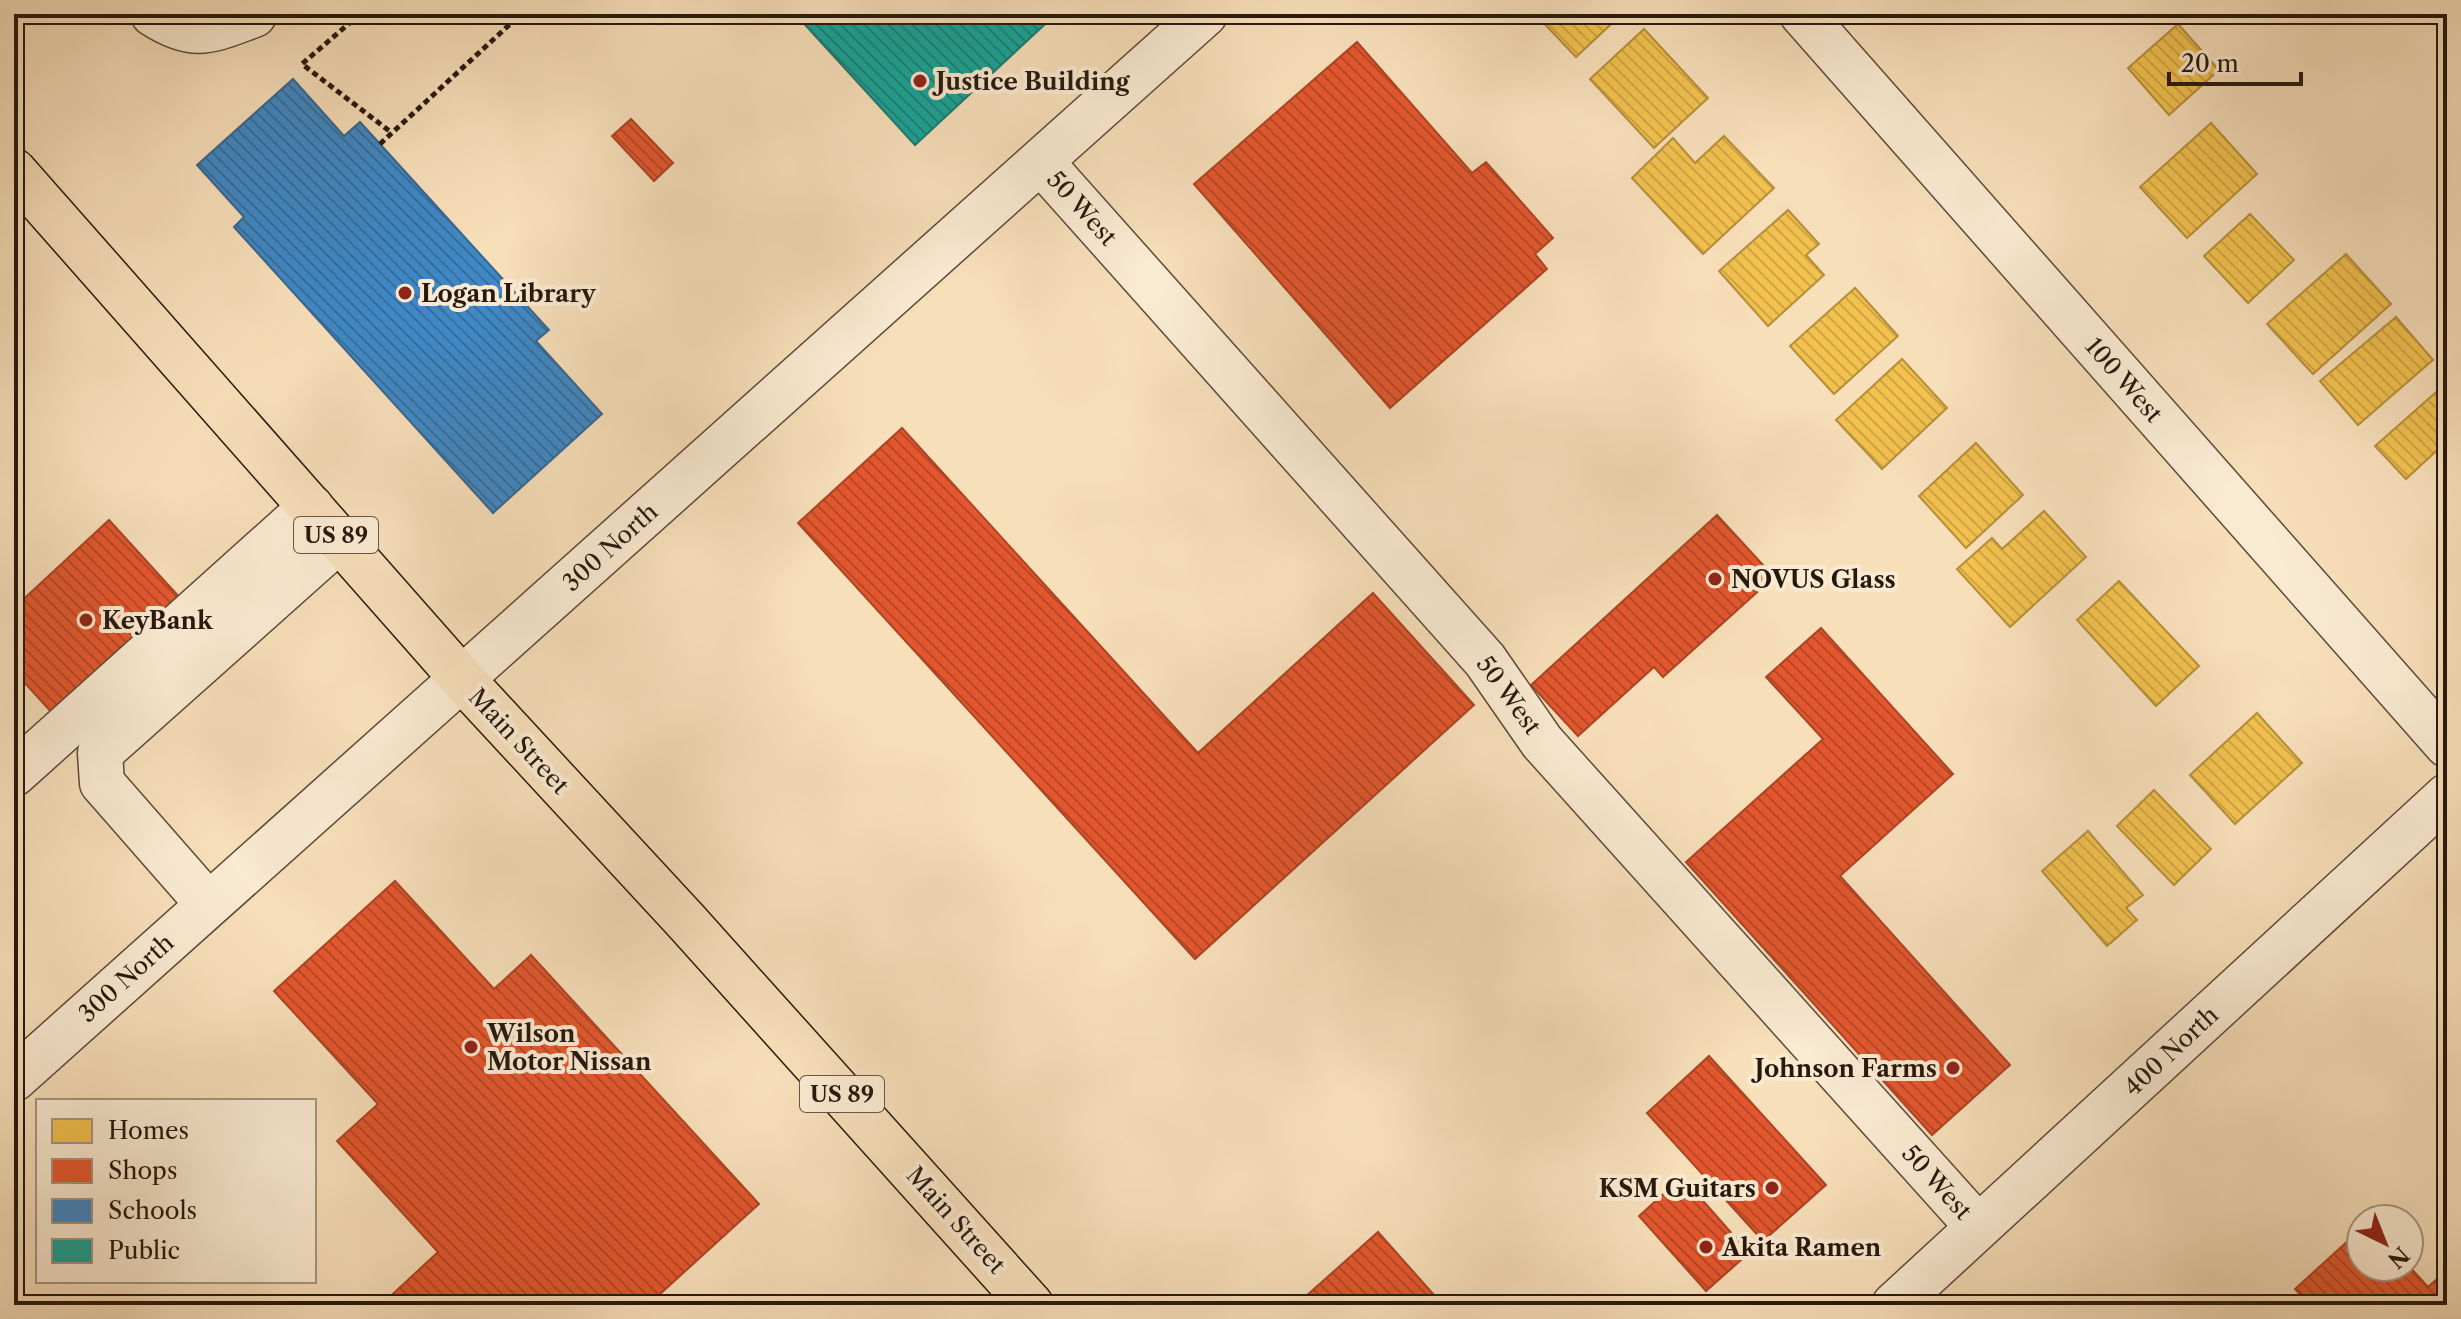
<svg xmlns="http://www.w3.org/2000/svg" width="2461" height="1319" font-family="'Libre Caslon Text',serif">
	<defs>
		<pattern id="homes-back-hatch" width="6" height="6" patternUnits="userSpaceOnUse" patternTransform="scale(2)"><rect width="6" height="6" fill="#f2c14e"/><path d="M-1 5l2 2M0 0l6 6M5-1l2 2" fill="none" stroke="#d0a543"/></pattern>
		<pattern id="shops-back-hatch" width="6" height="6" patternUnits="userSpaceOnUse" patternTransform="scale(2)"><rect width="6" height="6" fill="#e4572e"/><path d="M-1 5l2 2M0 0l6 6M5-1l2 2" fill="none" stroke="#b94726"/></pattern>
		<pattern id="schools-back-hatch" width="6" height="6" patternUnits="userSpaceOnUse" patternTransform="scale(2)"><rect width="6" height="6" fill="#3f88c5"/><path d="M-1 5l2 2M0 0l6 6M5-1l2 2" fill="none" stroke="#356e9e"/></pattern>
		<pattern id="public-back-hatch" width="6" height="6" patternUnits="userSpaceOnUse" patternTransform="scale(2)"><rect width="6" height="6" fill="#17a398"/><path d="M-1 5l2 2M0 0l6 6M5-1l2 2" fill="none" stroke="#15847a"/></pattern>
	</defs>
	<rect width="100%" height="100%" fill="#f7dfba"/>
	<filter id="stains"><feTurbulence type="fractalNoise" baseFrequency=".0025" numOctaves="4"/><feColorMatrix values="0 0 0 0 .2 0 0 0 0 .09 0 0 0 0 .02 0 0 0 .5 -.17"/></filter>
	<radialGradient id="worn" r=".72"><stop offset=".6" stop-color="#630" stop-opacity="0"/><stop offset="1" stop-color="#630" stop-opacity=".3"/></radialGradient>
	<path fill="url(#homes-back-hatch)" stroke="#b58e3a" stroke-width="2" d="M1535,14H1622L1576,57Z
		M2178,24L2219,70L2169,115L2128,68Z
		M1644,29L1708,98L1654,148L1590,79Z
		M2211,123L2257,174L2187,238L2140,187Z
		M1724,136L1774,188L1703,254L1632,178L1673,138L1695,163Z
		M1788,210L1819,244L1806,255L1824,275L1768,326L1719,271Z
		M2250,214L2294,260L2248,303L2204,256Z
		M2346,254L2391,304L2313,374L2267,324Z
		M1855,288L1898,336L1834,394L1790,346Z
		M2396,317L2433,360L2358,425L2320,381Z
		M1902,359L1947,408L1882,469L1836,420Z
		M2444,385L2447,388V441L2406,479L2375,446Z
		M1976,443L2023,495L1966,548L1919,496Z
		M2044,511L2086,557L2010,627L1957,569L1992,538L2002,549Z
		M2119,581L2199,666L2156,706L2077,620Z
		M2257,713L2302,763L2235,824L2190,775Z
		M2154,790L2211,849L2174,885L2117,826Z
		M2088,831L2143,895L2126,908L2137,920L2107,946L2042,871Z"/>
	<path fill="url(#shops-back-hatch)" stroke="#ab4424" stroke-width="2" d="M1357,42L1472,173L1486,162L1553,238L1535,254L1547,269L1390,408L1194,184Z
		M631,119L673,163L654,181L612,136Z
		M902,428L1198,753L1373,593L1474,705L1195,959L798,523Z
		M1717,515L1774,577L1663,677L1654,667L1578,736L1531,685Z
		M109,520L181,599L54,715L14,671V608Z
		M1821,628L1953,774L1840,876L2010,1065L1932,1135L1686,862L1823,739L1766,677Z
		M395,881L494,989L531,955L759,1204L648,1305H381L438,1252L337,1141L378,1104L274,991Z
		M1709,1056L1826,1185L1763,1241L1647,1113Z
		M1682,1177L1749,1253L1706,1291L1639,1216Z
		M2361,1229V1267L2409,1266L2428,1287L2447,1270V1305H2310L2295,1289Z
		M1378,1232L1443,1305H1296Z"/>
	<path fill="url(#schools-back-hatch)" stroke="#38668e" stroke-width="2" d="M293,79L344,136L360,122L549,330L536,341L602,414L493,513L234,227L244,217L197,165Z"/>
	<path fill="url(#public-back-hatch)" stroke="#1c796e" stroke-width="2" d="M799,14H1056L915,145L797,16Z"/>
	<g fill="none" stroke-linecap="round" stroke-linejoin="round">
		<defs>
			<path id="minor" d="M153,14C195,41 210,31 254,15
				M1802,14L2447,745
				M1041,162L1485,660L1542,742L1978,1227
				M14,774L311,507
				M208,904L102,783L100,753L340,539
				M14,1079L1205,14
				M1894,1305L2447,796"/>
			<path id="major" d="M14,171L462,679L686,921L1031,1305"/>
		</defs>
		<use href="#minor" stroke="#5b4a38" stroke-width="47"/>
		<use href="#major" stroke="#27180d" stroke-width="47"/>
		<path stroke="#27180d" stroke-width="5" stroke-dasharray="6 4" stroke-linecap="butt" d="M360,14L302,64L392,133
			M380,144L521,14"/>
		<use href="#minor" stroke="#faead2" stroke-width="44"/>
		<use href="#major" stroke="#f7dfba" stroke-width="44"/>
	</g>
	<g fill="#8f2418" stroke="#faead2" stroke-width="3">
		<circle cx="920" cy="81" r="8"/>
		<circle cx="405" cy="293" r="8"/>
		<circle cx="1715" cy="579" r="8"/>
		<circle cx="86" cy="620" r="8"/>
		<circle cx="471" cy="1047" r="8"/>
		<circle cx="1953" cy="1068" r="8"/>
		<circle cx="1772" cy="1188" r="8"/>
		<circle cx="1706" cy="1247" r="8"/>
	</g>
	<g text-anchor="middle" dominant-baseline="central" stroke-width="8" stroke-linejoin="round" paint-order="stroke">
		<g fill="#faead2" stroke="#665748" stroke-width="2">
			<rect x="294" y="517" width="84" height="36" rx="6"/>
			<rect x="800" y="1076" width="84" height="36" rx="6"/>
		</g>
		<g font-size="22" font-weight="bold" fill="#27180d">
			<text x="336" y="535">US 89</text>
			<text x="842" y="1094">US 89</text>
		</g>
		<g font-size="24" font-weight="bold" fill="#27180d" stroke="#faead2" text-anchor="start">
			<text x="936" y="81">Justice Building</text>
			<text x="421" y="293">Logan Library</text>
			<text x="1731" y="579">NOVUS Glass</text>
			<text x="102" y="620">KeyBank</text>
			<text x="487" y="1033">Wilson<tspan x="487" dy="28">Motor Nissan</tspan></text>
			<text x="1937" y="1068" text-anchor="end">Johnson Farms</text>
			<text x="1756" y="1188" text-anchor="end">KSM Guitars</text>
			<text x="1722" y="1247">Akita Ramen</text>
		</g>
		<g font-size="24" fill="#27180d" stroke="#faead2">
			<text transform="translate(1082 208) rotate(48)">50 West</text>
			<text transform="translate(2124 380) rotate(49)">100 West</text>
			<text transform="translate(610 547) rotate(-42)">300 North</text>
			<text transform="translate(1509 695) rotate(54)">50 West</text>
			<text transform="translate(519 741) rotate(47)">Main Street</text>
			<text transform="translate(126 978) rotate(-42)">300 North</text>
			<text transform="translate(2171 1051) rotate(-43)">400 North</text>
			<text transform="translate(1937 1182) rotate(48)">50 West</text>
			<text transform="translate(956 1220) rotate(48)">Main Street</text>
		</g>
	</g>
	<rect width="2461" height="1319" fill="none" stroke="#f7dfba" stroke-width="48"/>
	<rect x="16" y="16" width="2429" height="1287" fill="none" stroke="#27180d" stroke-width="4"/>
	<rect x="24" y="24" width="2413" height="1271" fill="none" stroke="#27180d" stroke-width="2"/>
	<rect x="36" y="1099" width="280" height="184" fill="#faead2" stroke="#a69683" stroke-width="2"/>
	<rect x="52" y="1119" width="40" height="24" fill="#f2c14e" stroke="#a69683" stroke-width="2"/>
	<text x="108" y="1139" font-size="24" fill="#27180d">Homes</text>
	<rect x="52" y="1159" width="40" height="24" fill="#e4572e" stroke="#a69683" stroke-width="2"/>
	<text x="108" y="1179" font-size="24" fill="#27180d">Shops</text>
	<rect x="52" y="1199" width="40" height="24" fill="#3f88c5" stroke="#a69683" stroke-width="2"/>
	<text x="108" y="1219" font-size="24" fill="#27180d">Schools</text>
	<rect x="52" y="1239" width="40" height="24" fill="#17a398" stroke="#a69683" stroke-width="2"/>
	<text x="108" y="1259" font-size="24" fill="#27180d">Public</text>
	<g transform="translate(2385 1243) rotate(137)"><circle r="38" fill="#faead2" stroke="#a69683" stroke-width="2"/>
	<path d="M0-6L14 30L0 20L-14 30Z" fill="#8f2418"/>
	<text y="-12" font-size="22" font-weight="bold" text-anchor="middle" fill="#27180d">N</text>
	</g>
	<path d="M2169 72v12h132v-12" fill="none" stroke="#27180d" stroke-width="4"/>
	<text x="2181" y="72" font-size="24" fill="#27180d" stroke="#faead2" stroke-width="6" paint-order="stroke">20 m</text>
	<rect width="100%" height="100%" filter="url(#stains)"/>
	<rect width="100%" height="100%" fill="url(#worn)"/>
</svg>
